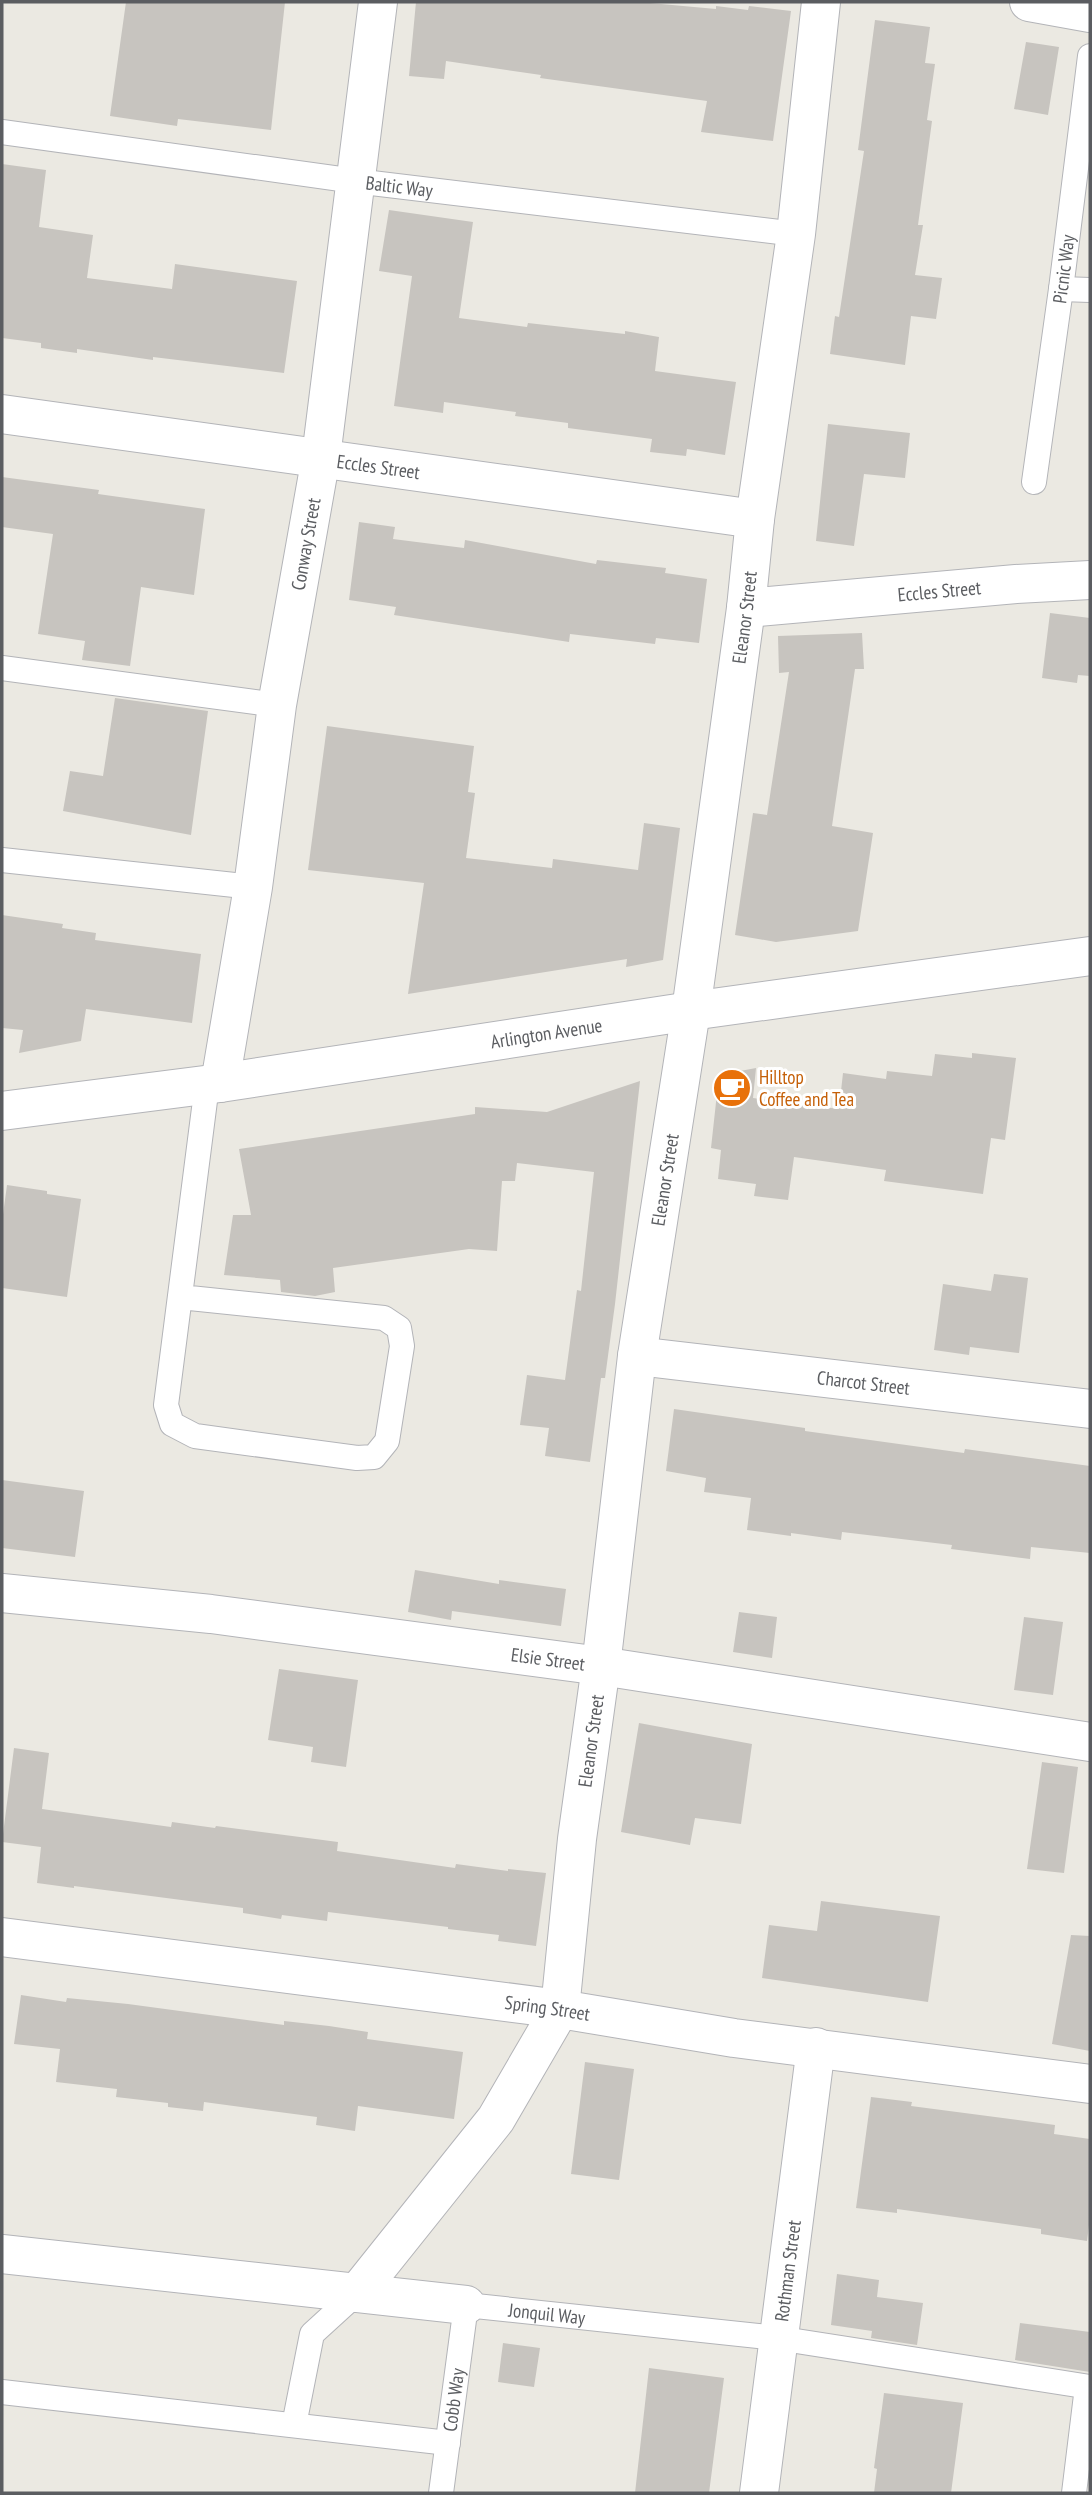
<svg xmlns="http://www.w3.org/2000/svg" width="1092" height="2495" font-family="'PT Sans Narrow',sans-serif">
	<rect width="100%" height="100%" fill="#ebe9e2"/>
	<path fill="#c7c4bf" d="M126,2H285L271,130L178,119L177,126L110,116Z
		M416,2H639L716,9V6L748,10L749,6L791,11L773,141L701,132L707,101L540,78L541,75L446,61L444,79L409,76Z
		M875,20L930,27L925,63L935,64L927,120L932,121L918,225H923L915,275L942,278L936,319L911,316L905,365L830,354L835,316L839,317L864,151L858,150Z
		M1026,42L1059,47L1048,115L1014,109Z
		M2,164L46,170L39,227L93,235L87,278L172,289L175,264L297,281L284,373L153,357V360L77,349V353L41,348V343L2,338Z
		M389,210L473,222L459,318L527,327L528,323L625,334V331L659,337L655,371L736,382L725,455L687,449L686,456L650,452L652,439L568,428V423L515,416L516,412L444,402L443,413L394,406L412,276L379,271Z
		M828,424L910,433L905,478L864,474L854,546L816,541Z
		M2,477L99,490L98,494L205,509L194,595L141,587L130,666L82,660L85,641L38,634L53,534L2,527Z
		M359,522L395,527L393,539L464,548L465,540L596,564L597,560L666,568L665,573L707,579L699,643L656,638L655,644L570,634L569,642L394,615L396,607L349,600Z
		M1050,613L1090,618V676L1078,675L1077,683L1042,678Z
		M862,633L864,669H855L832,826L873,833L858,931L776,942L735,935L753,813L767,815L789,672L779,673L778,636Z
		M115,698L208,711L191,835L63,811L70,771L103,776Z
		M327,726L474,746L468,792L475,793L466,858L552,868L553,859L638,870L644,823L680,828L663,960L626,967L627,959L408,994L424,883L308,870Z
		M2,915L63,924L62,928L96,933L95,940L201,954L192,1023L86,1009L81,1041L19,1053L23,1030L2,1028Z
		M972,1053L1016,1058L1005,1140L991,1138L983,1194L884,1181L886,1170L794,1157L788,1200L754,1196L756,1184L718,1179L721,1150L711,1148L719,1075L756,1068L753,1098L839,1109L843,1073L886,1079L887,1071L932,1076L935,1054L972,1058Z
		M640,1081L615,1304L605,1378H601L590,1462L545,1456L549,1428L520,1425L527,1375L565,1380L577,1290L581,1291L594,1172L517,1163L515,1181H502L497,1251L469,1249L333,1268L335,1292L315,1296L281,1292L280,1280L224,1275L233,1215H251L239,1149L475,1114V1107L547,1112Z
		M7,1185L47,1191V1194L81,1199L67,1297L2,1288V1222Z
		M994,1274L1028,1278L1019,1353L970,1347L969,1355L934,1350L943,1284L991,1291Z
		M674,1409L805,1428V1431L964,1453L965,1449L1090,1466V1553L1031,1547L1030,1559L951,1549L952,1545L842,1532L841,1540L791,1533V1536L747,1530L751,1498L704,1492L706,1478L666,1471Z
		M2,1480L84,1491L75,1557L2,1548Z
		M415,1570L499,1584V1580L566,1589L561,1626L452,1611L451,1620L408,1612Z
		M739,1612L777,1617L772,1658L733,1652Z
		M1024,1617L1063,1622L1053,1695L1014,1690Z
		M279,1669L358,1680L346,1767L311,1762L313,1747L268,1740Z
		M639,1723L752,1744L741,1824L695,1818L690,1845L621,1832Z
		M14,1748L49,1753L42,1809L171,1827L172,1822L215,1828L216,1826L338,1842L337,1851L455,1868L456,1864L508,1871V1869L546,1873L536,1946L498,1941L499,1935L448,1929V1927L328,1912L327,1921L282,1915L281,1919L243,1913V1908L74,1886V1888L37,1883L41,1847L2,1842Z
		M1042,1762L1078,1767L1064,1873L1027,1869Z
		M821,1901L940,1916L928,2002L762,1978L769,1925L817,1931Z
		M1071,1935L1090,1936V2051L1052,2044Z
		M21,1995L66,2002L67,1998L128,2004L284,2025V2021L329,2026L368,2032L367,2039L463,2052L454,2119L358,2106L355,2131L316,2125L317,2117L204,2102L203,2111L168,2107V2103L116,2097L117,2089L56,2082L60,2049L14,2044Z
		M585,2062L634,2069L619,2180L571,2174Z
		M871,2097L912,2102L911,2106L1055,2125L1054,2134L1090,2139V2217L1087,2241L1041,2234V2229L897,2209V2213L856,2208Z
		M837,2274L879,2280L877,2297L923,2303L917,2345L871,2338L872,2331L831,2325Z
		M1020,2323L1090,2332V2372L1015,2360Z
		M503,2343L540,2348L534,2387L498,2382Z
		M649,2368L724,2378L709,2493H635Z
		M884,2393L963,2403L951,2493H874L877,2469L874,2468Z"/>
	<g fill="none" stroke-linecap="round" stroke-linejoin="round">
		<defs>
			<g id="service">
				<path id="s1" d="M2,132L355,181L796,234"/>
				<path d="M1061,289L1090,290"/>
				<path id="s2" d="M1034,482L1061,289L1090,56"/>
				<path d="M2,668L277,705"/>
				<path d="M2,860L253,887"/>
				<path d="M180,1297L384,1318L399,1328L402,1346L387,1441L374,1457L357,1458L195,1436L172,1424L166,1405L207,1085"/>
				<path d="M2,2392L448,2443"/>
				<path d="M294,2425L312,2334L357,2293"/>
				<path id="s3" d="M441,2493L466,2305L777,2338L1090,2387"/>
				<path d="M1074,2493L1087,2387"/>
			</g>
			<g id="minor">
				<path d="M1029,2L1090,13"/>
				<path id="s4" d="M2,414L755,519"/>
				<path id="s5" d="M746,608L1016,584L1090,580"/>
				<path id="s6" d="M220,1083L253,887L277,705L321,457L378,2"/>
				<path id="s7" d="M637,1356L1090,1409"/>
				<path id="s8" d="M2,1593L211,1614L601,1666L1090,1742"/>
				<path d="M2,2254L466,2305"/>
				<path id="s9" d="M357,2293L496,2119L560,2009L577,1839L601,1666L637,1356L691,1011L746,608L755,519L796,234L821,2"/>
				<path id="s10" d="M759,2493L816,2047"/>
			</g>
			<g id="tertiary">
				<path id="s11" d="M2,1111L220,1083L691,1011L1090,956"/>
				<path id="s12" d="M2,1937L560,2009L734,2038L1090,2084"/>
			</g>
		</defs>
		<use href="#service" stroke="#b3b4b8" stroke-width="26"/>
		<use href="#minor" stroke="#b3b4b8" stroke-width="40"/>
		<use href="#tertiary" stroke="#b3b4b8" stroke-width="40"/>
		<use href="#service" stroke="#fff" stroke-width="24"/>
		<use href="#minor" stroke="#fff" stroke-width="38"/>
		<use href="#tertiary" stroke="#fff" stroke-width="38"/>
	</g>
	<defs>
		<symbol id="cafe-disc" viewBox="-11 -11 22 22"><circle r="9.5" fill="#e8710a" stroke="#fff"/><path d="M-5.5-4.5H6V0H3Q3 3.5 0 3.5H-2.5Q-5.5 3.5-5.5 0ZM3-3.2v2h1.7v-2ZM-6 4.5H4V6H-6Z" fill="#fff"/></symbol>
	</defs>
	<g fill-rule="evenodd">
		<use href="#cafe-disc" x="710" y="1066" width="44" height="44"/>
	</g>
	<g text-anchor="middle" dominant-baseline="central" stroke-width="6" stroke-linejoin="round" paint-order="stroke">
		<g font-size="19" fill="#5b5d61" stroke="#fff">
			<text stroke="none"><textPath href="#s1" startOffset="401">Baltic Way</textPath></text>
			<text stroke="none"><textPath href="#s2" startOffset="215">Picnic Way</textPath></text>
			<text stroke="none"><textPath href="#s4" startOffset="380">Eccles Street</textPath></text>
			<text stroke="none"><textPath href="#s6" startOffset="546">Conway Street</textPath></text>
			<text stroke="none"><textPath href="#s5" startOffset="194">Eccles Street</textPath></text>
			<text stroke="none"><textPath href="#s9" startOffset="1754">Eleanor Street</textPath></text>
			<text stroke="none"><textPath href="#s11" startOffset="550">Arlington Avenue</textPath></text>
			<text stroke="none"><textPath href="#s9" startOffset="1186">Eleanor Street</textPath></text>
			<text stroke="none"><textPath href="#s7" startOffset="228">Charcot Street</textPath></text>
			<text stroke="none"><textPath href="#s8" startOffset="550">Elsie Street</textPath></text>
			<text stroke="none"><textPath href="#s9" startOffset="620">Eleanor Street</textPath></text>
			<text stroke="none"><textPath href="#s12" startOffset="550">Spring Street</textPath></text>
			<text stroke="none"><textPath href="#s10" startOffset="224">Rothman Street</textPath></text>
			<text stroke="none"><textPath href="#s3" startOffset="271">Jonquil Way</textPath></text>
			<text stroke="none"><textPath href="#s3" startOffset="94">Cobb Way</textPath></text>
		</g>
		<g font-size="19" fill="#c56008" stroke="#fff" text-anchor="start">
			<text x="759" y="1077">Hilltop<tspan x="759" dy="22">Coffee and Tea</tspan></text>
		</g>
	</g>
	<rect width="1092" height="2495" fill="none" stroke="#5b5d61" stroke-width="7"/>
</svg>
